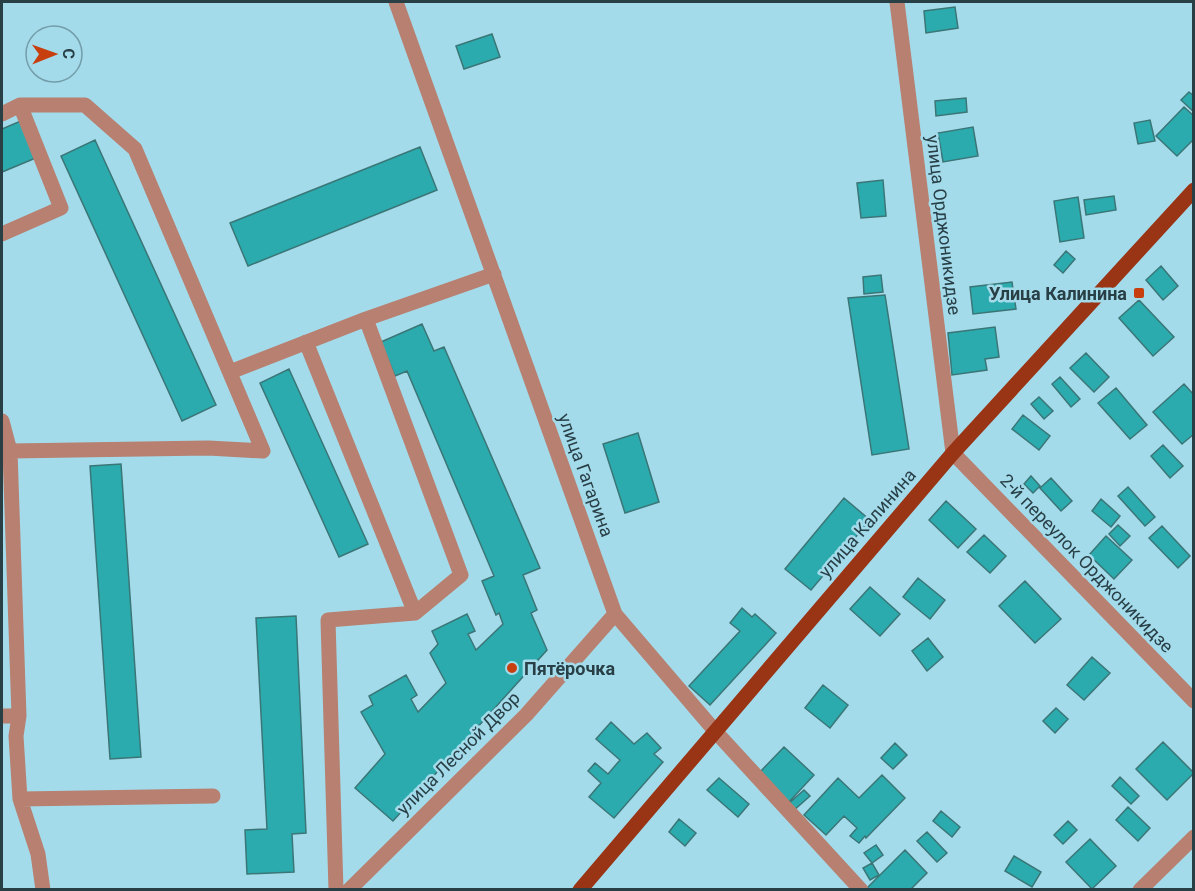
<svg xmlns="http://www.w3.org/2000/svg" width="1195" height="891" font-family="Roboto,sans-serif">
	<rect width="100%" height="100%" fill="#a4dbeb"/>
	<path fill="#2babad" stroke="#3b7677" stroke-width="1.5" d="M955,7L958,28L926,33L924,11Z
		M492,34L500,57L464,69L456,46Z
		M1189,92L1194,96V112L1181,100Z
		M966,98L967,112L936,116L935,101Z
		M1184,107L1194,116V139L1177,156L1156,136Z
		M23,120L38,157L2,172V129Z
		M1150,120L1155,141L1138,144L1134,123Z
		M973,127L978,156L943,162L938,133Z
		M95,140L216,405L182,421L61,156Z
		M420,147L437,190L248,266L230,223Z
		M883,180L886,216L861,218L857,183Z
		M1114,196L1116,210L1086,215L1084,200Z
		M1078,197L1084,238L1060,242L1054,201Z
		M1066,251L1075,259L1063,273L1054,265Z
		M1161,266L1178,286L1163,300L1146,280Z
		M881,275L883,292L864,294L863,277Z
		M1012,282L1016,309L973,314L970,287Z
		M885,295L909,449L872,455L848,298Z
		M1139,300L1174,337L1153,356L1119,318Z
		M422,324L434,351L444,347L540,568L523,575L537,610L531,613L547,650L393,821L355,788L385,754L361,712L373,705L369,696L406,675L417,695L411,699L418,712L446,683L430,653L438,644L432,631L467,614L475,631L468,634L476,650L503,624L499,613L496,615L482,581L494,576L407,371L395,376L381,342Z
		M995,327L999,357L985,359L987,370L952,375L948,333Z
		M1086,353L1109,377L1094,392L1070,368Z
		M289,369L368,544L339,557L260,383Z
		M1060,377L1080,399L1071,407L1052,384Z
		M1184,384L1194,395V434L1182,444L1153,412Z
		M1116,388L1147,425L1130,439L1098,403Z
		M1039,397L1053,411L1044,419L1031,404Z
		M1023,415L1050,436L1039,450L1012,429Z
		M638,433L659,502L625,513L603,444Z
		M1163,445L1183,466L1170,478L1151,456Z
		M121,464L141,757L110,759L90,466Z
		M1031,476L1040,486L1033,493L1024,484Z
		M1051,478L1072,501L1061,511L1040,488Z
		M1128,487L1155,517L1145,526L1118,496Z
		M844,498L870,520L811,590L785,569Z
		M1101,499L1120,516L1111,527L1092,511Z
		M946,501L976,529L958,548L929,520Z
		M1118,525L1130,536L1120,546L1109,534Z
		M1162,526L1190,556L1178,568L1149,538Z
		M984,535L1006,556L990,573L967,552Z
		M1106,536L1132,560L1114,579L1089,555Z
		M918,578L945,600L930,619L903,597Z
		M1025,581L1061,619L1035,643L999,606Z
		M870,587L900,614L880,636L850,609Z
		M742,608L752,617L755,614L776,633L710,705L689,686L740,631L730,623Z
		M296,616L306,833L292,834L294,872L247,874L245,830L267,829L256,618Z
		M928,638L943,657L927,671L912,651Z
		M1092,657L1110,673L1084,700L1067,685Z
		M823,685L848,705L830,728L805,708Z
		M1056,708L1068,719L1055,733L1043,721Z
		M611,722L634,744L647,733L661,748L654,754L663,762L614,818L589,797L601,783L588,771L595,763L608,774L620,760L596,739Z
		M1163,742L1194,773L1167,800L1136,769Z
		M895,743L907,755L893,769L881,758Z
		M784,747L814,775L789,802L759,773Z
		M882,775L905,798L866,838L865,836L859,843L850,836L857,828L844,816L826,835L804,815L838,778L859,798Z
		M1120,777L1139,796L1131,804L1112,786Z
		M719,778L749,804L738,817L707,790Z
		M804,790L810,796L793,811L787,805Z
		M1128,807L1150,828L1138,841L1116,820Z
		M941,811L960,827L952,837L933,821Z
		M679,819L696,833L685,846L669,832Z
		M1068,821L1077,830L1063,844L1054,835Z
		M927,832L947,853L937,862L917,841Z
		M1090,839L1116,866L1092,889L1066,862Z
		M876,845L883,855L872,863L864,853Z
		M905,850L927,873L910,890H869L867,888Z
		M1014,856L1041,872L1032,887L1005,871Z
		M872,863L879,875L870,880L863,868Z"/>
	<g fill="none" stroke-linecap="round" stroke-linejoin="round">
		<path stroke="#b88070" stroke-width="15" d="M396,2L615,614L715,731L861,890
			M897,2L953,453L1194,701
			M2,114L20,105H85L135,149L263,451L208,448L10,451L19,716H2
			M2,234L61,208L20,105
			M306,342L415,613
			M230,372L366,319L494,274
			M2,421L10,451H2
			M19,716L16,736L20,799L38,854L43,890
			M20,799L213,796
			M336,890L328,620L415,613L461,575L366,319
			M349,890L526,715L615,614
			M1140,890L1194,837"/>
		<path stroke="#993415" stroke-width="15" d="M580,890L953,453L1194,190"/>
	</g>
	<g fill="#c73f0f" stroke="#a4dbeb" stroke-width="2">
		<rect x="1133" y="287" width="12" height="12" rx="3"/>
		<circle cx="512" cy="668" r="6"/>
	</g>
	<g text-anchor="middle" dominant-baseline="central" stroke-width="5" stroke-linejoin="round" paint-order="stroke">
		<g font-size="18" fill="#283f46" stroke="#a4dbeb">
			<text transform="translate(944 225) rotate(83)">улица Орджоникидзе</text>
			<text transform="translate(586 475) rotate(70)">улица Гагарина</text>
			<text transform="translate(867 523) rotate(-49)">улица Калинина</text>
			<text transform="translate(1087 563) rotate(46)">2-й переулок Орджоникидзе</text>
			<text transform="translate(458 753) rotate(-45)">улица Лесной Двор</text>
		</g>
		<g font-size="18" font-weight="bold" fill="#283f46" stroke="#a4dbeb" text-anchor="end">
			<text x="1127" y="293">Улица Калинина</text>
			<text x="524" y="668" text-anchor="start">Пятёрочка</text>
		</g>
	</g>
	<rect width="1195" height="891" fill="none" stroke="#283f46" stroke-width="6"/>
	<g transform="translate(54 54) rotate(89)"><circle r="28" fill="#a4dbeb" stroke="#729da9" stroke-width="1.5"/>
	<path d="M0-4.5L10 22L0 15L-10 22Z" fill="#c73f0f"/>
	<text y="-9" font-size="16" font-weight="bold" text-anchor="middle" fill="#283f46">С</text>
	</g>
</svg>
